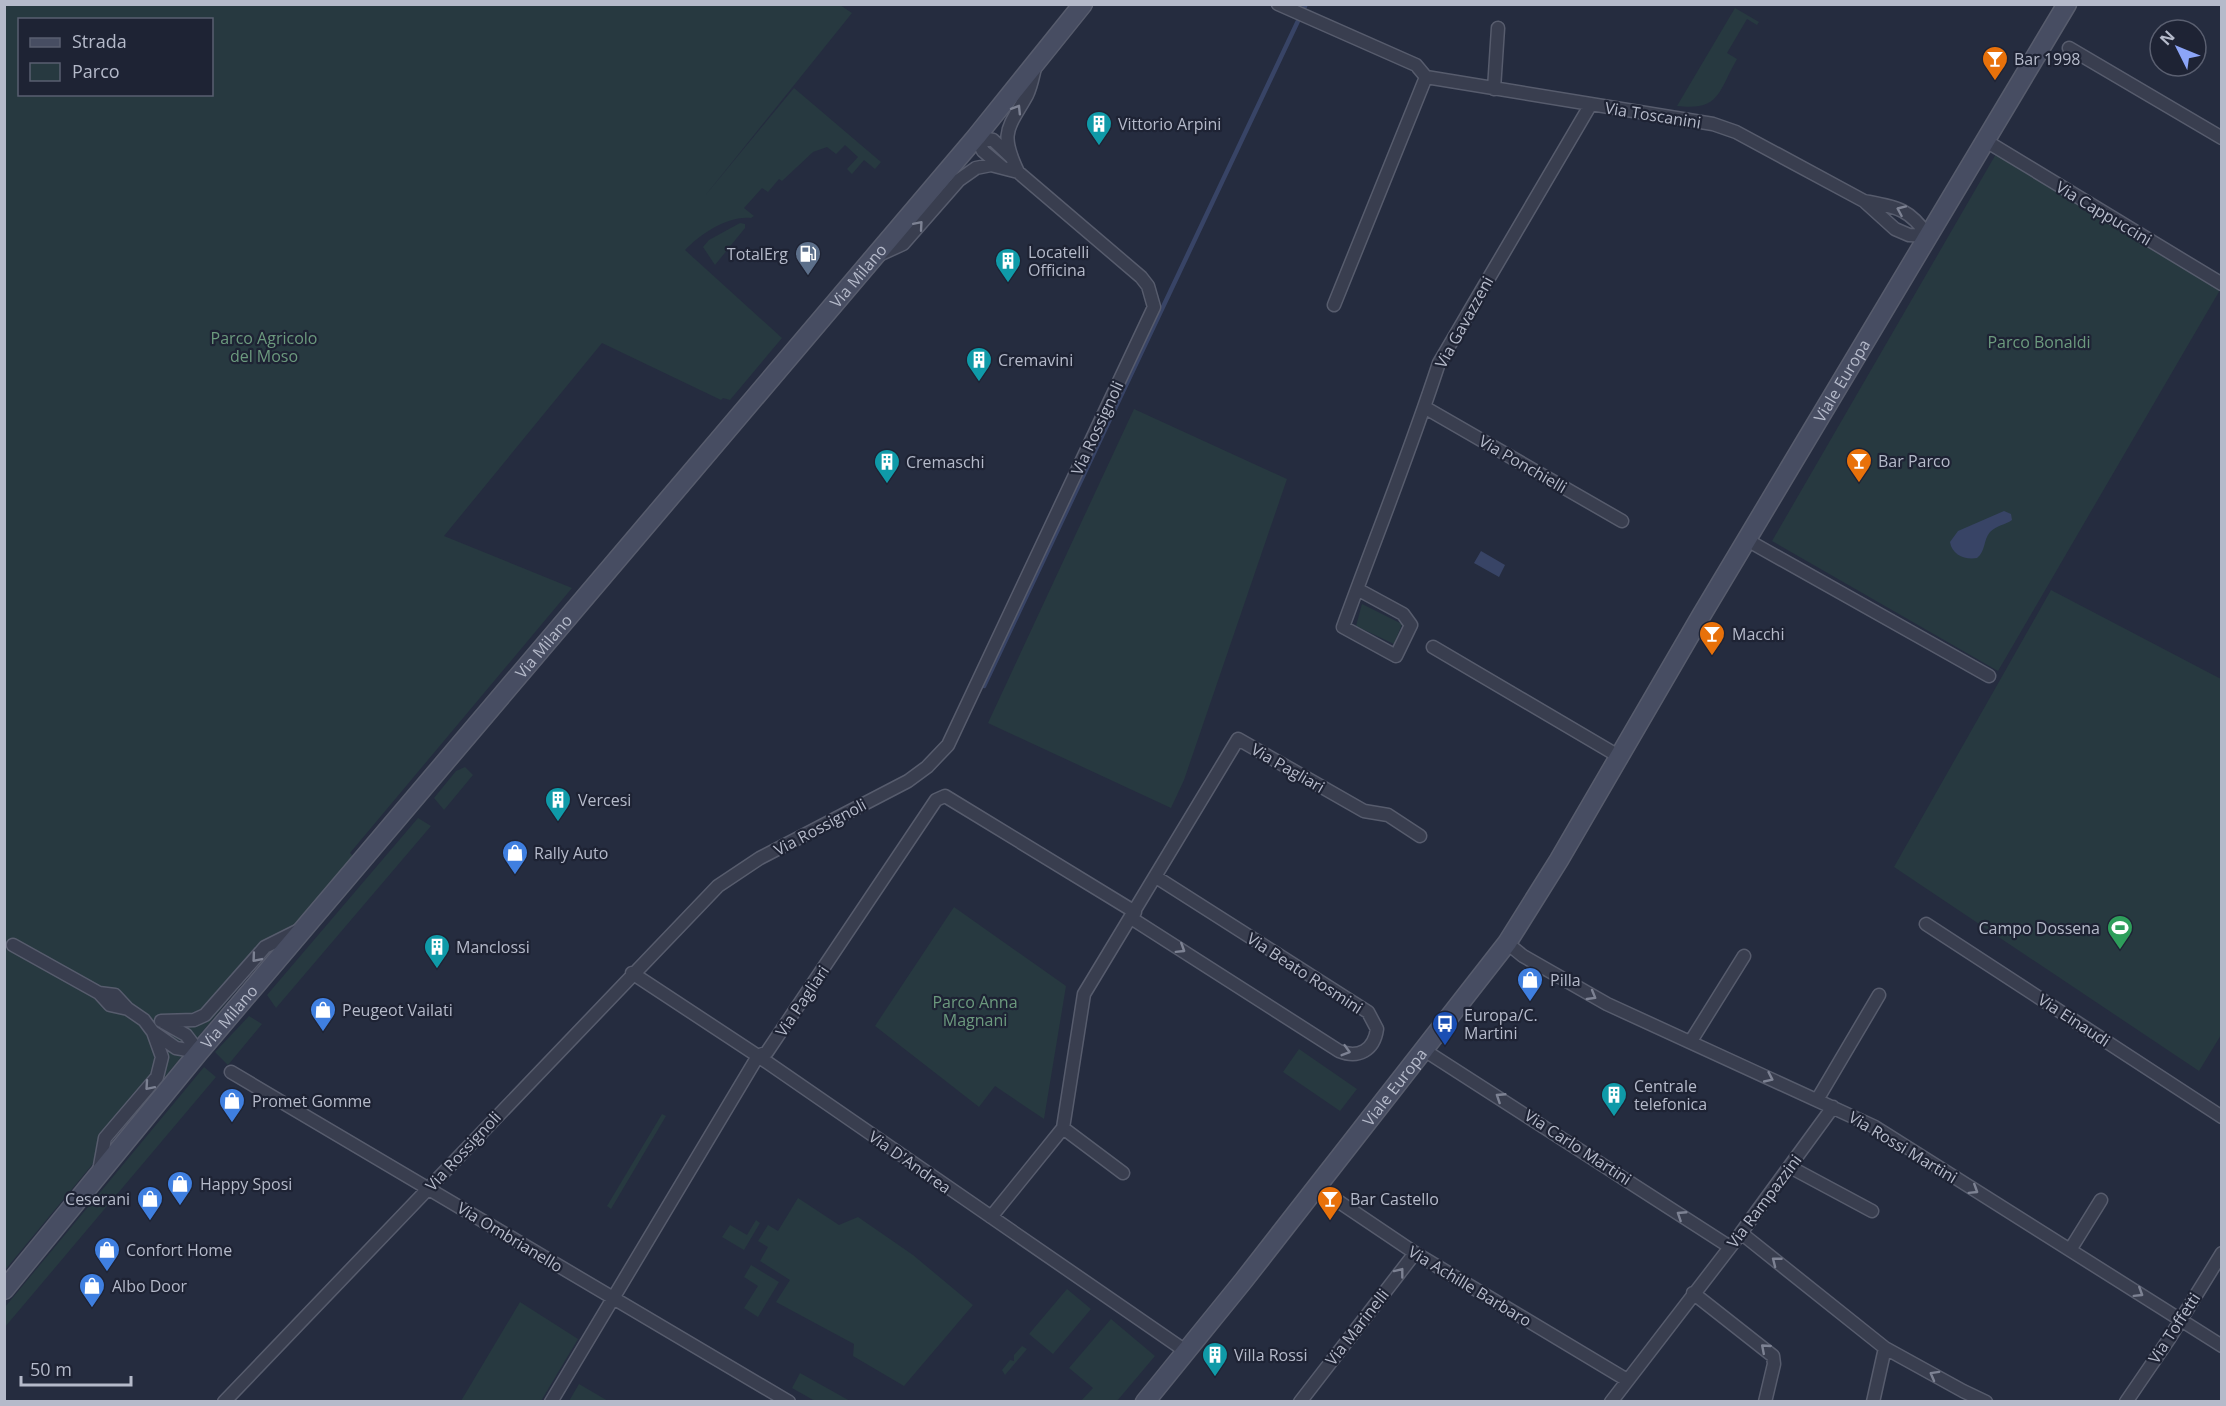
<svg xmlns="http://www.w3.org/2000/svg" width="2226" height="1406" font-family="'Open Sans',sans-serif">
	<rect width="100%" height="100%" fill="#252c3f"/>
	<path fill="#273940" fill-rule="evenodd" d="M5,5H840L852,13L704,197L794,88L881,162L875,169L864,160L852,174L847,169L858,157L845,145L836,154L827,147L813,152L782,181L779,179L768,192L762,188L744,208L754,216L751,218C729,215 700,234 685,250L782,338L730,400L723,398L721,400L602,343L444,536L572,588L350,853L354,857L301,920L288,928L5,1270ZM20,20H212V94H20Z
		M1735,8L1759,22L1757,25L1747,19L1727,53L1737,59C1718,92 1720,111 1677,106Z
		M1996,154L2220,290L1998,671L1772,541Z
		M740,223L745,224V228L715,265L703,247L709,240Z
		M1134,409L1287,479L1184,780L1171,808L988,723Z
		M2051,590L2221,679V1035L2199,1071L1894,867Z
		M1362,604L1402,624L1394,644L1356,626Z
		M465,767L473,775L444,810L434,798L456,771Z
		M418,818L431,826L276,1008L267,995Z
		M954,907L1066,986L1044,1119L995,1086L979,1107L875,1026Z
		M249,1016L262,1024L228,1065L215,1052Z
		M1299,1049L1357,1089L1340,1111L1283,1072Z
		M204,1067L216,1077L5,1327V1307Z
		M662,1114L666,1116L611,1209L607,1206Z
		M798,1198L839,1225L858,1217L913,1255L973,1305L904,1386L853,1356L854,1344L776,1302L790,1280L760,1261L768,1247L758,1241L768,1225L778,1231Z
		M756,1220L760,1223L744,1250L722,1237L730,1225L747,1235Z
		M751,1265L779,1282L758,1317L744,1308L758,1286L744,1277Z
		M1067,1289L1091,1309L1053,1354L1029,1334Z
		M520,1302L578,1339L541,1401H461Z
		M1111,1319L1155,1356L1117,1401H1081L1093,1388L1069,1368Z
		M1022,1346L1027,1349L1005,1375L1002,1370L1010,1360L1014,1361V1355Z
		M800,1373L850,1401H815L792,1388Z
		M579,1384L608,1401H569Z"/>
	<path fill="#384466" d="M2004,511L2011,514L2012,520C2005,525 1997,525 1990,532C1983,540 1986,551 1977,558C1965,560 1952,555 1950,542L1958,531Z
		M1481,551L1505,565L1499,577L1474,563Z"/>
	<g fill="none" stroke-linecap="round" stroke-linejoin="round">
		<path stroke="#384466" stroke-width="4.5" d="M984,686L1306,4"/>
		<defs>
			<path id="street" d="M1278,4L1416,65L1426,77L1713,124L1736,132L1864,201L1895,229L1909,235L1928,236
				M2069,48L2222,138
				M1494,89L1498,28
				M976,137L983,151L1002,167
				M976,137L993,140L1011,157
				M1986,141L2222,284
				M1864,201C1896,207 1909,208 1928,236
				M879,255L903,244L959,180L976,168L991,165L1018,172
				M1334,305L1426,77
				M1424,407L1622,521
				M1747,540L1989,676
				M1357,589L1403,614L1411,625L1396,656L1343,627C1375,539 1410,452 1439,363L1591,104
				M1433,647L1620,757
				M1131,918L1339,1051C1359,1059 1374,1050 1377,1029L1368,1012L1156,877
				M1926,924L2222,1117
				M1507,943L1523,956L1607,1004L1875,1127L2222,1346
				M13,945L99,993L110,1005L128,1009
				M632,973L758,1056L1187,1352
				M99,993L115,995L128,1009L144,1020L153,1032L176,1048L199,1052
				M161,1021L194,1020L205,1015L265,947L299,930
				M163,1022L186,1035L199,1052
				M1691,1041L1744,956
				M1424,1050L1730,1247
				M231,1072L789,1402
				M1817,1100L1879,995
				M1063,1128L1123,1173
				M1790,1167L1872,1211
				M99,1171L105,1138L157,1077L162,1057L153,1032
				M1317,1187L1415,1253L1627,1380
				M991,1217L1063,1128L1084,994L1238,739L1364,811L1388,815L1420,836
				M1741,1233L1885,1348L1963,1391L1986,1402
				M2070,1250L2101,1200
				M1693,1293L1773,1356L1774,1364L1765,1402
				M224,1402L718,886L760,858L908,781L927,767L948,745L1154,307L1148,286L1141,277L1018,172C999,132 1008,129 1027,95C1031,87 1033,76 1035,68
				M551,1402L758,1056L767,1052L936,800L945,796L1135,912
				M1300,1402L1415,1253
				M1611,1402L1741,1233L1833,1107
				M1873,1402L1885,1348
				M2126,1402L2169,1339L2222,1253"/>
			<g id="secondary">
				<path id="s1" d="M4,1290L199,1052L976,137L1083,4"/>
				<path id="s2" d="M1145,1402L1244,1280L1507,943L1559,860L1701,616L2067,4"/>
			</g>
		</defs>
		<use href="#street" stroke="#575c6d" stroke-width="15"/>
		<use href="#secondary" stroke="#575c6d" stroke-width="21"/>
		<use href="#street" stroke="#393e4f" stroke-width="12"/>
		<use href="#secondary" stroke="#474d62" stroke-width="18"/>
	</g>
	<defs><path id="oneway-chevron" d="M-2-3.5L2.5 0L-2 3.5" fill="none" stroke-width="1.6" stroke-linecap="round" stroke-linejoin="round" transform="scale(1.5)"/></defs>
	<g stroke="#7d8293">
		<use href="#oneway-chevron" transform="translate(1017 109) rotate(-58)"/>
		<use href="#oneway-chevron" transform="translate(1901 210) rotate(-156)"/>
		<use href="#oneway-chevron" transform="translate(919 225) rotate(-49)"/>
		<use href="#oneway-chevron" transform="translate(1181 949) rotate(32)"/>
		<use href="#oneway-chevron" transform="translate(256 958) rotate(130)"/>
		<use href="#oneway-chevron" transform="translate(1592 996) rotate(30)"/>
		<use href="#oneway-chevron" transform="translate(1346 1051) rotate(16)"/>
		<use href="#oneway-chevron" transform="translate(1769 1078) rotate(25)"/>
		<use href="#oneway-chevron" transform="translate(149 1086) rotate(131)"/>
		<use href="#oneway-chevron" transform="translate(1500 1097) rotate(-147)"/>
		<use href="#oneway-chevron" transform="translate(1974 1190) rotate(32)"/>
		<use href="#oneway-chevron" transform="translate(1681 1215) rotate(-147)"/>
		<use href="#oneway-chevron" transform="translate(1776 1261) rotate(-142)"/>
		<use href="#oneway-chevron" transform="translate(1400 1272) rotate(-52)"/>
		<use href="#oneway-chevron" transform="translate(2139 1293) rotate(32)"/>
		<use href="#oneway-chevron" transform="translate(1765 1348) rotate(-139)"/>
		<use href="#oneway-chevron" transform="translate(1934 1375) rotate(-151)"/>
	</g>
	<defs>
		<symbol id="bar-pin" viewBox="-11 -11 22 30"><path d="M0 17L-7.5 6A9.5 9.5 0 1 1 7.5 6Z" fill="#e8710a" stroke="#1e2334"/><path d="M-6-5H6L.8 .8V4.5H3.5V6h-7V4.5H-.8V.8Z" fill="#fff"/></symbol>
		<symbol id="building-pin" viewBox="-11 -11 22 30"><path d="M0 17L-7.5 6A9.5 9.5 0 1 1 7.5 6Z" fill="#0f9aa8" stroke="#1e2334"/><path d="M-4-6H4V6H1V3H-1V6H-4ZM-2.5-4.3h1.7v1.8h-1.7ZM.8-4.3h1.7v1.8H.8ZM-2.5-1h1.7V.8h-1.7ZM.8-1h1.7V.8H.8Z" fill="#fff"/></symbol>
		<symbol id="fuel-pin" viewBox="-11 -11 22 30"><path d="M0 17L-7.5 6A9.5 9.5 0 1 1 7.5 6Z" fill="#5c6f8a" stroke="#1e2334"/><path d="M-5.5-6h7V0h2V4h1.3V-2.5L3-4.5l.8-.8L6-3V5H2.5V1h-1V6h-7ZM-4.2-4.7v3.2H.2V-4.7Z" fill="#fff"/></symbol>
		<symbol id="shop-pin" viewBox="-11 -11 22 30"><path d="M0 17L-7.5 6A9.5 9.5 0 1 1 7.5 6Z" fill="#3f7fe0" stroke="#1e2334"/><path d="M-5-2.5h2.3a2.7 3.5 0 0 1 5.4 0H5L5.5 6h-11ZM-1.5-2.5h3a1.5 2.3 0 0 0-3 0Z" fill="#fff"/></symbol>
		<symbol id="stadium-pin" viewBox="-11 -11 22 30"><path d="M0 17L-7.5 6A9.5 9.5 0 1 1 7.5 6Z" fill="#2e9e5b" stroke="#1e2334"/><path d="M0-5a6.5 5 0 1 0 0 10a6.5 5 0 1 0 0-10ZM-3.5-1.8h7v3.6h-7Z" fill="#fff"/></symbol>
		<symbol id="bus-pin" viewBox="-11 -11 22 30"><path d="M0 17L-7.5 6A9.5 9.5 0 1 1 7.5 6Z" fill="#1a4fb4" stroke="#1e2334"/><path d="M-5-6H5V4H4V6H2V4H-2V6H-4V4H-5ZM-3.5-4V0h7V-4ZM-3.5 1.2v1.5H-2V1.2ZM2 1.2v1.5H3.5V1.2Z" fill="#fff"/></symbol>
	</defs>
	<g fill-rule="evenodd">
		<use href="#bar-pin" x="1980" y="44" width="30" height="40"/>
		<use href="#building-pin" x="1084" y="109" width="30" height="40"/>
		<use href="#fuel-pin" x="793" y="239" width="30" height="40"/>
		<use href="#building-pin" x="993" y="246" width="30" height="40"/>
		<use href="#building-pin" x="964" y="345" width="30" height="40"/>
		<use href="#bar-pin" x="1844" y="446" width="30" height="40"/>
		<use href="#building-pin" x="872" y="447" width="30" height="40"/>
		<use href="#bar-pin" x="1697" y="619" width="30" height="40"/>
		<use href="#building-pin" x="543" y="785" width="30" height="40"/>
		<use href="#shop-pin" x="500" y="838" width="30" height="40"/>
		<use href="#stadium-pin" x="2105" y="913" width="30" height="40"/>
		<use href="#building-pin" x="422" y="932" width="30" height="40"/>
		<use href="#shop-pin" x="1515" y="965" width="30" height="40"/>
		<use href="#shop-pin" x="308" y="995" width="30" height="40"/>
		<use href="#bus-pin" x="1430" y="1009" width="30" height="40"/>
		<use href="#building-pin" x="1599" y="1080" width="30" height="40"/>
		<use href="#shop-pin" x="217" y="1086" width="30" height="40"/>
		<use href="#shop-pin" x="165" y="1169" width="30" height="40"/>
		<use href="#shop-pin" x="135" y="1184" width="30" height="40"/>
		<use href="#bar-pin" x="1315" y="1184" width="30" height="40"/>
		<use href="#shop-pin" x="92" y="1235" width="30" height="40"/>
		<use href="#shop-pin" x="77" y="1271" width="30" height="40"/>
		<use href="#building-pin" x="1200" y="1340" width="30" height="40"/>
	</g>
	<g text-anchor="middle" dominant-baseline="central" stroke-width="4.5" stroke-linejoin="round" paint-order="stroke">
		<g font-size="16" fill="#b5baca" stroke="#1e2334" text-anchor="start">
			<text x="2014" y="59">Bar 1998</text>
			<text x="1118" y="124">Vittorio Arpini</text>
			<text x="1028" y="252">Locatelli<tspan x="1028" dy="18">Officina</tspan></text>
			<text x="788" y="254" text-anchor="end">TotalErg</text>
			<text x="998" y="360">Cremavini</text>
			<text x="1878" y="461">Bar Parco</text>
			<text x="906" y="462">Cremaschi</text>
			<text x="1732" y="634">Macchi</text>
			<text x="578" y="800">Vercesi</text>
			<text x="534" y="853">Rally Auto</text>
			<text x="2100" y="928" text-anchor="end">Campo Dossena</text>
			<text x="456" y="947">Manclossi</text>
			<text x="1550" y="980">Pilla</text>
			<text x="342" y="1010">Peugeot Vailati</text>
			<text x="1464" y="1015">Europa/C.<tspan x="1464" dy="18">Martini</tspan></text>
			<text x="1634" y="1086">Centrale<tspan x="1634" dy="18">telefonica</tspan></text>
			<text x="252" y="1101">Promet Gomme</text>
			<text x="200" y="1184">Happy Sposi</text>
			<text x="130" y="1199" text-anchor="end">Ceserani</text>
			<text x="1350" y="1199">Bar Castello</text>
			<text x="126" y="1250">Confort Home</text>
			<text x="112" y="1286">Albo Door</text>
			<text x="1234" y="1355">Villa Rossi</text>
		</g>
		<g font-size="16" fill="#b5baca" stroke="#1e2334">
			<text transform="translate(1653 115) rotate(9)">Via Toscanini</text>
			<text transform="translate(2104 213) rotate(31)">Via Cappuccini</text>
			<text stroke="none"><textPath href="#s1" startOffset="1326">Via Milano</textPath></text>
			<text transform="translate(1464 322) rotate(-61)">Via Gavazzeni</text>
			<text stroke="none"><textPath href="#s2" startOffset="1239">Viale Europa</textPath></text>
			<text transform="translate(1097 428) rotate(-65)">Via Rossignoli</text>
			<text transform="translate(1523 464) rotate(30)">Via Ponchielli</text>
			<text stroke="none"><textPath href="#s1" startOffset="840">Via Milano</textPath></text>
			<text transform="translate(1288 768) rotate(30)">Via Pagliari</text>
			<text transform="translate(820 827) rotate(-28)">Via Rossignoli</text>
			<text transform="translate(1305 973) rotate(33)">Via Beato Rosmini</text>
			<text transform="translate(802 1001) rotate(-56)">Via Pagliari</text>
			<text stroke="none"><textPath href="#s1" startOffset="354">Via Milano</textPath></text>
			<text transform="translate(2074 1020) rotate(33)">Via Einaudi</text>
			<text stroke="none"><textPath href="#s2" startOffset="402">Viale Europa</textPath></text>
			<text transform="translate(1578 1147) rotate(33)">Via Carlo Martini</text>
			<text transform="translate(1903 1147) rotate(31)">Via Rossi Martini</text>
			<text transform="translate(463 1151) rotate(-47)">Via Rossignoli</text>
			<text transform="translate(910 1162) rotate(35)">Via D'Andrea</text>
			<text transform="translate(1764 1201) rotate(-53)">Via Rampazzini</text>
			<text transform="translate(510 1237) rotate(31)">Via Ombrianello</text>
			<text transform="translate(1470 1286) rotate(31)">Via Achille Barbaro</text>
			<text transform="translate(1357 1327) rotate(-52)">Via Marinelli</text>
			<text transform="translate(2174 1328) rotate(-57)">Via Toffetti</text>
		</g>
		<g font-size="16" fill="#6c9a7e" stroke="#1e2334">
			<text x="264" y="338">Parco Agricolo<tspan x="264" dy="18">del Moso</tspan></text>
			<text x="2039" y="342">Parco Bonaldi</text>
			<text x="975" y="1002">Parco Anna<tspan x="975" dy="18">Magnani</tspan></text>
		</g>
	</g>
	<rect width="2226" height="1406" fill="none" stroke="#b5baca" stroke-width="12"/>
	<rect x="18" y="18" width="195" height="78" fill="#1e2334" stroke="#5a5f70" stroke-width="1.5"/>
	<rect x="30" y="38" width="30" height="9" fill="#474d62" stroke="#5a5f70" stroke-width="1.5"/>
	<text x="72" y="48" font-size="18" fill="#b5baca">Strada</text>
	<rect x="30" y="63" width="30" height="18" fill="#273940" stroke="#5a5f70" stroke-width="1.5"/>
	<text x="72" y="78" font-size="18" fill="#b5baca">Parco</text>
	<g transform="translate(2178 48) rotate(313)"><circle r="28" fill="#1e2334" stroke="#5a5f70" stroke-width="1.5"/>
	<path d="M0-4.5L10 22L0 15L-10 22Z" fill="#8ca5f8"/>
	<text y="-9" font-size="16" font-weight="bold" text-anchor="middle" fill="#b5baca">N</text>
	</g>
	<path d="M21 1376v9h110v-9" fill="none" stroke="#b5baca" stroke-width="3"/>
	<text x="30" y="1376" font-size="18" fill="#b5baca" stroke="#1e2334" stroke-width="4.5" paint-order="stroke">50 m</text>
</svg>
